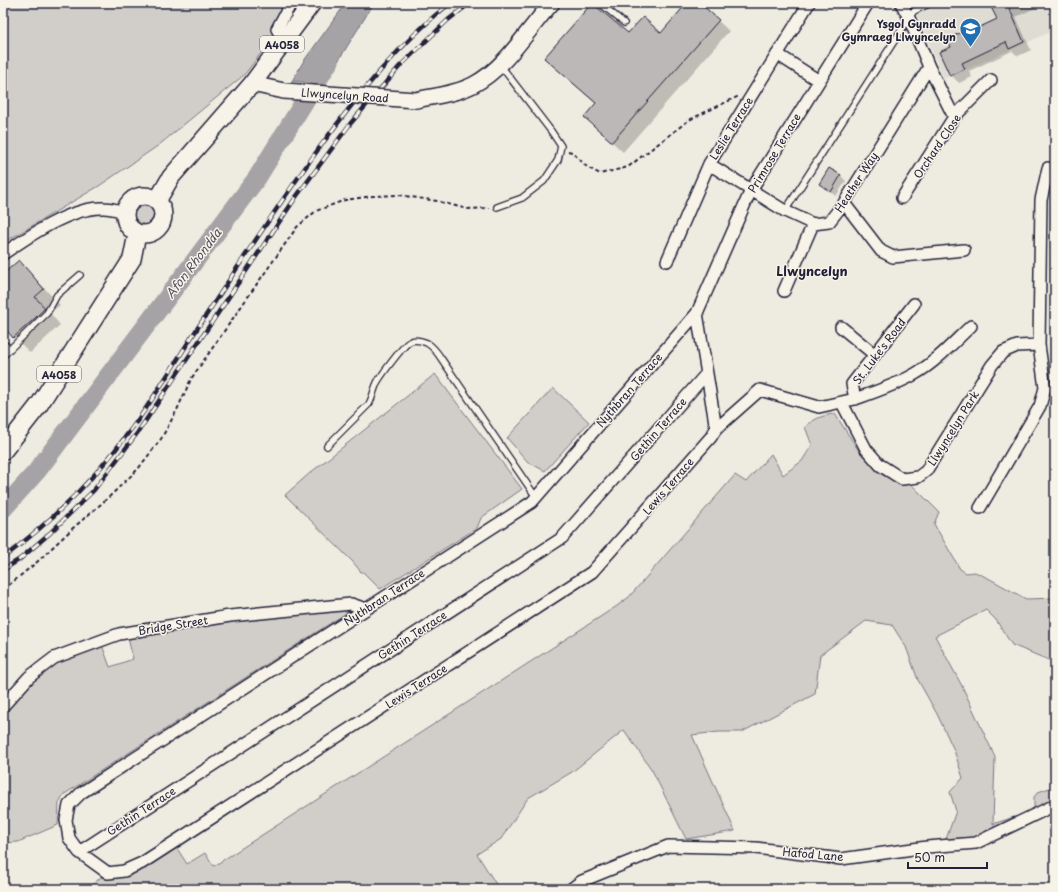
<svg xmlns="http://www.w3.org/2000/svg" width="1058" height="892" font-family="'Playpen Sans',sans-serif">
	<rect width="100%" height="100%" fill="#eeebe1"/>
	<filter id="ink" filterUnits="userSpaceOnUse"><feTurbulence type="fractalNoise" baseFrequency=".025" numOctaves="2"/><feDisplacementMap in="SourceGraphic" scale="8" xChannelSelector="R" yChannelSelector="G"/><feConvolveMatrix kernelMatrix="1 2 1 2 8 2 1 2 1" color-interpolation-filters="sRGB"/></filter>
	<g filter="url(#ink)">
		<path fill="#dfdcd4" d="M939,3H1055V30L944,79L916,13Z"/>
		<path fill="#d1cdc9" stroke="#7a7882" d="M3,3H291L265,48L244,75L159,145L99,186L3,243Z
			M134 217a11 11 0 1 1 22 0a11 11 0 1 1-22 0Z
			M435,374L522,489L481,518L477,528L380,589L363,572H361L353,562L285,495L310,473Z
			M553,388L589,422L545,471L528,462L507,438Z
			M835,414L859,451L879,473L902,485L910,483L939,512L934,524L960,569L966,573L975,572L990,579L1026,599L1055,598V665L1051,661L1012,645L996,620L986,610L935,636L962,686L995,757L993,824L1014,817L1015,821L971,839L945,842L956,811L950,792L963,778L954,750L937,714L918,680L906,647L892,625L866,621L820,655L815,694L742,732H719L692,735L735,831L686,839L652,770L624,730L572,772L528,798L501,839L477,854L499,889H94L91,886L101,877L109,878L125,876L176,847L187,864L205,853L214,866L617,606L629,597L735,475L746,482L771,454L783,475L802,461L812,445L805,427C814,419 822,415 835,414Z
			M350,608L351,610L63,795L59,803L58,825L18,842L3,843V709L30,682L56,663L102,645L110,667L133,659L128,638L209,623Z
			M1055,786V801L1034,812V797L1038,792Z"/>
		<path fill="#a6a3a6" stroke="#716f7b" d="M346,3H374L324,84L292,81L303,62Z"/>
		<path fill="#0003" d="M688,3H699L729,31L623,152L585,117L596,104L545,58L661,34Z
			M983,3H1046L1016,17L1031,50L1018,56L1012,51L969,71L972,77L959,83L951,75L952,47L964,32L966,34L998,19L992,7L988,9Z
			M830,169L841,176L846,181L836,196L825,189L820,184Z
			M19,261L60,305L50,313L60,325L59,326L30,353L6,328L3,330V276Z"/>
		<g fill="none" stroke-linecap="round" stroke-linejoin="round">
			<path stroke="#a6a3a6" stroke-width="19" d="M3,509L37,471L257,178L329,62"/>
		</g>
		<path fill="#bbb8b7" stroke="#22223b" d="M592,3L628,33L643,17L661,33L687,3H700L719,20L612,142L584,117L596,103L544,58Z
			M989,3H1007L1024,42L1009,49L1006,42L962,63L965,69L950,76L939,52L951,47L947,39L964,31L965,34L997,19Z
			M829,168L841,175L831,192L819,184Z
			M19,260L44,289L35,297L45,308L34,319L13,338L3,326V274Z"/>
		<g fill="none" stroke-linecap="round" stroke-linejoin="round">
			<defs>
				<path id="lane" d="M600,3L624,23
					M497,207L522,198L544,181L558,160L561,146L551,131L501,66
					M785,211L909,18L914,11L931,3
					M3,343L10,349L3,356
					M10,349L47,313L57,295L80,275
					M327,446L369,404C373,397 374,388 378,381C383,373 402,347 409,342C414,339 422,341 427,343C436,348 441,359 447,367L536,497"/>
				<path id="street" d="M868,3L751,190L697,313L532,502L81,793L69,805L66,820L69,838L79,852L108,873L124,871L142,863L592,572L711,437L716,429L760,390L819,407L855,399L852,384L914,304
					M901,3L909,18L929,67L954,117
					M284,41L277,29L291,3
					M777,54L819,81
					M709,164L785,211L813,224L829,222L844,203L929,67
					M902,198L954,117L991,80
					M844,203L881,251L893,257L964,250
					M3,254C29,236 71,207 103,208C110,208 118,210 125,212
					M667,261L709,164L809,3
					M784,291L813,224
					M697,313L716,429
					M841,327L875,355
					M855,399C875,392 896,385 915,374C936,362 953,343 971,326
					M842,403L866,449L880,465L902,479L918,477L926,471L992,365L1003,352L1017,346L1039,345
					M980,508L1040,406L1045,388L1039,345L1041,200L1048,168
					M3,706L29,677L54,658L119,634L230,616L351,604L366,609
					M79,852L562,538L707,373
					M571,889L582,881L668,846L756,848L841,859L927,847L976,843L1055,805"/>
				<path id="secondary" d="M252,84L284,91
					M416,100C435,96 455,94 473,85C506,68 527,30 552,3"/>
				<path id="primary" d="M125 215a19 19 0 1 1 38 0a19 19 0 1 1-38 0Z
					M157,201L171,177L252,84L312,3
					M3,451L39,405L132,259L137,234"/>
			</defs>
			<use href="#lane" stroke="#22223b" stroke-width="8"/>
			<use href="#street" stroke="#22223b" stroke-width="14"/>
			<use href="#secondary" stroke="#22223b" stroke-width="18"/>
			<use href="#primary" stroke="#22223b" stroke-width="20"/>
			<path stroke="#22223b" stroke-width="2" stroke-dasharray="4 3" stroke-linecap="butt" d="M568,151L572,152L587,167L600,174L628,167L689,120L739,96
				M3,589L9,585L37,562L73,528L108,498L138,469L161,439L177,410L191,379L245,301L297,227L316,211L345,200L373,196L399,195L437,201L467,209L489,208"/>
			<use href="#lane" stroke="#f7f3e8" stroke-width="5.5"/>
			<use href="#street" stroke="#f7f3e8" stroke-width="11"/>
			<use href="#secondary" stroke="#f7f3e8" stroke-width="15"/>
			<use href="#primary" stroke="#f7f3e8" stroke-width="17"/>
			<defs>
				<path id="rail" d="M3,558C52,521 96,478 132,428C155,397 174,364 195,332C236,270 276,207 320,147C358,95 400,43 450,3
					M3,570L20,559L50,533L94,490L138,432L296,197L350,124L400,66L448,20L470,3"/>
			</defs>
			<use href="#rail" stroke="#22223b" stroke-width="4.5"/>
			<use href="#rail" stroke="#f7f3e8" stroke-width="3" stroke-dasharray="9" stroke-linecap="butt"/>
			<defs>
				<path id="secondary-bridge" d="M284,91L416,100"/>
			</defs>
			<use href="#secondary-bridge" stroke="#22223b" stroke-width="18" stroke-linecap="butt"/>
			<use href="#secondary-bridge" stroke="#f7f3e8" stroke-width="15"/>
		</g>
	</g>
	<defs>
		<symbol id="school-pin" viewBox="-11 -11 22 30"><path d="M0 17L-7.5 6A9.5 9.5 0 1 1 7.5 6Z" fill="#1f6fb2" stroke="#f7f3e8"/><path d="M0-5L7-2L0 1L-7-2ZM-4 1L0 2.5L4 1V4Q0 6-4 4Z" fill="#fff"/></symbol>
	</defs>
	<g fill-rule="evenodd">
		<use href="#school-pin" x="958" y="16" width="25" height="34"/>
	</g>
	<g text-anchor="middle" dominant-baseline="central" stroke-width="3" stroke-linejoin="round" paint-order="stroke">
		<g fill="#f7f3e8" stroke="#62616f" stroke-width="1">
			<rect x="260" y="36" width="44" height="16" rx="3"/>
			<rect x="37" y="366" width="44" height="16" rx="3"/>
		</g>
		<g font-size="10" font-weight="bold" fill="#22223b">
			<text x="282" y="44">A4058</text>
			<text x="59" y="374">A4058</text>
		</g>
		<g font-size="11" font-weight="bold" fill="#22223b" stroke="#f7f3e8" text-anchor="end">
			<text x="956" y="23">Ysgol Gynradd<tspan x="956" dy="13">Gymraeg Llwyncelyn</tspan></text>
		</g>
		<g font-size="11" fill="#22223b" stroke="#f7f3e8">
			<text transform="translate(345 95) rotate(4)">Llwyncelyn Road</text>
			<text transform="translate(731 128) rotate(-58)">Leslie Terrace</text>
			<text transform="translate(937 146) rotate(-56)">Orchard Close</text>
			<text transform="translate(774 153) rotate(-59)">Primrose Terrace</text>
			<text transform="translate(856 182) rotate(-57)">Heather Way</text>
			<text transform="translate(879 351) rotate(-53)">St. Luke's Road</text>
			<text transform="translate(629 390) rotate(-49)">Nythbran Terrace</text>
			<text transform="translate(953 428) rotate(-58)">Llwyncelyn Park</text>
			<text transform="translate(658 429) rotate(-49)">Gethin Terrace</text>
			<text transform="translate(668 486) rotate(-49)">Lewis Terrace</text>
			<text transform="translate(384 597) rotate(-33)">Nythbran Terrace</text>
			<text transform="translate(173 625) rotate(-9)">Bridge Street</text>
			<text transform="translate(412 635) rotate(-33)">Gethin Terrace</text>
			<text transform="translate(416 686) rotate(-33)">Lewis Terrace</text>
			<text transform="translate(141 811) rotate(-33)">Gethin Terrace</text>
			<text transform="translate(813 854) rotate(5)">Hafod Lane</text>
		</g>
		<g font-size="12" font-style="italic" fill="#504f60" stroke="#f7f3e8">
			<text transform="translate(193 263) rotate(-53)">Afon Rhondda</text>
		</g>
		<g font-size="13" font-weight="bold" fill="#22223b" stroke="#f7f3e8">
			<text x="812" y="270">Llwyncelyn</text>
		</g>
	</g>
	<rect width="1058" height="892" fill="none" stroke="#f7f3e8" stroke-width="16"/>
	<rect x="8" y="8" width="1042" height="876" fill="none" stroke="#22223b" stroke-width="1.5" filter="url(#ink)"/>
	<path d="M908 862v6h79v-6" fill="none" stroke="#22223b" stroke-width="2"/>
	<text x="914" y="862" font-size="12" fill="#22223b" stroke="#f7f3e8" stroke-width="3" paint-order="stroke">50 m</text>
</svg>
